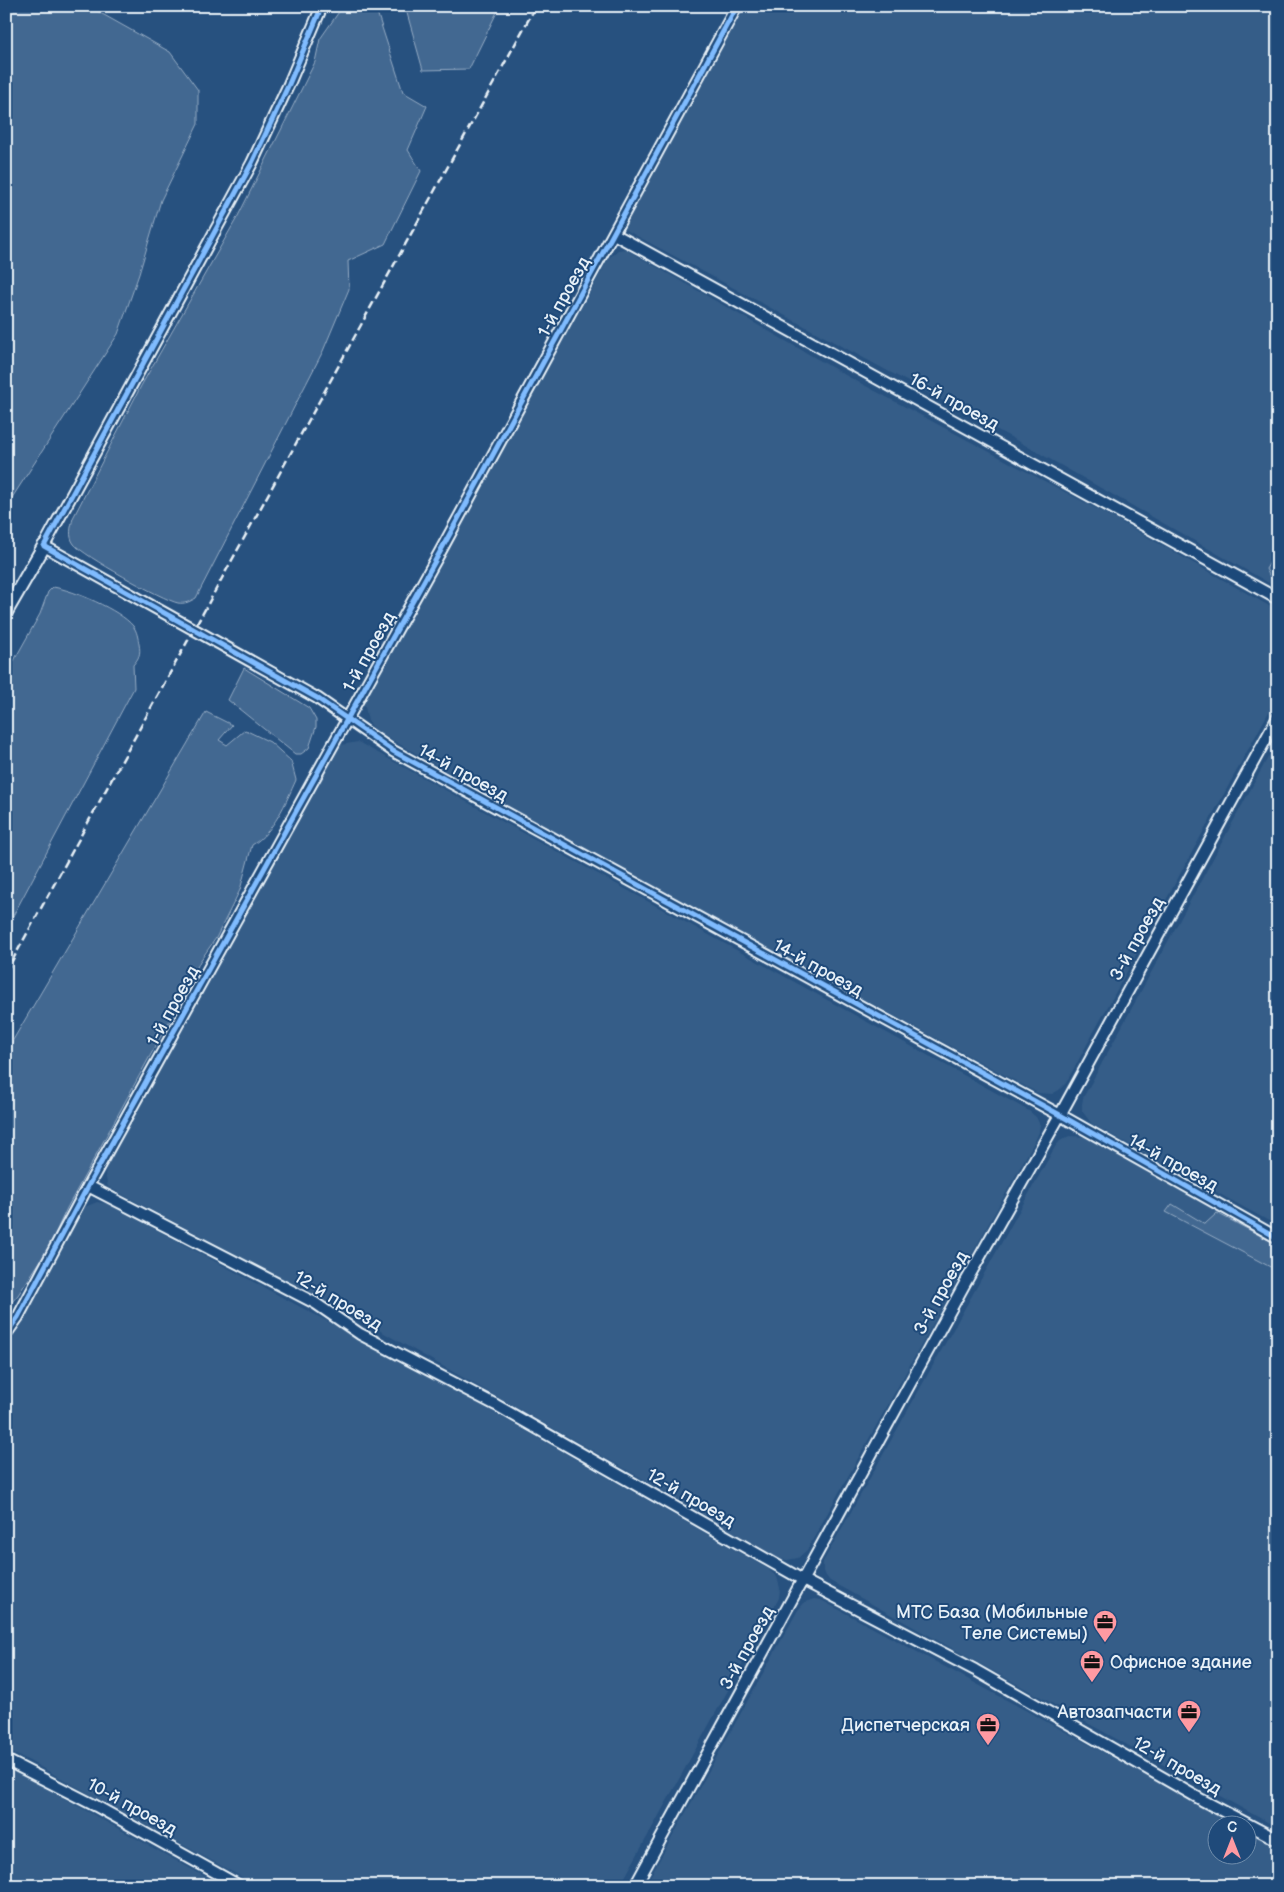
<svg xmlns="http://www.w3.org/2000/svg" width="1284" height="1892" font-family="'Balsamiq Sans',sans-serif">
	<rect width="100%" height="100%" fill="#27517f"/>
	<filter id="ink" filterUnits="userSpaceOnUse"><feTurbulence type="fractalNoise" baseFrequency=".02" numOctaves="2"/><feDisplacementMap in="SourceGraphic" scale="10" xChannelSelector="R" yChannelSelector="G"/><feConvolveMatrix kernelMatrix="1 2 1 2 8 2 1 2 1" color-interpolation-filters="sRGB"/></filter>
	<g filter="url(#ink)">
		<path fill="#355d88" d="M743,6H1278V588L1016,440L624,229Z
			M625,249L847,376L1112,517L1278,611V695L1066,1083L1059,1090L1052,1094L1038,1093L610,863L376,731L368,721L364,702L369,691L609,258L618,250Z
			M1278,739V1226L1092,1124L1082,1111V1104L1083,1098Z
			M358,742L1029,1111L1036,1117L1040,1125L1039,1132L1036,1139L807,1550L798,1558L787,1560L779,1559L641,1478L361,1320L108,1187L105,1174L107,1164L201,993L340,745Z
			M1069,1136L1085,1137L1278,1246V1828L830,1581L826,1576L823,1569V1562L1055,1147L1060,1141Z
			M97,1202L108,1204L435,1379L768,1569L777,1577L780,1588L779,1598L620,1886H258L24,1758L6,1752V1351L85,1207Z
			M814,1599L821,1600L1236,1824H1216V1854H1246L1247,1830L1278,1847V1886H645L798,1610L805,1602Z
			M6,1768L18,1773L222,1886H6Z"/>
		<path fill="#436891" stroke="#96acc4" d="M6,6H88L170,52L198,90V124L161,200L139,274L118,334L6,507Z
			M343,6H375L403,92L427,106L408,150L421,171L385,244L348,261L349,289L323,351L196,598C189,602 185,604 178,603C163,600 82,555 74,544C68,536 71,527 73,518L141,386L238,216L315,62L320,39Z
			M405,6H500L469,69L423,70Z
			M1278,549V582L1270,577L1266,569Z
			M53,587C73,590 120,610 133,626C137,631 138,638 139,644C141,654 139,658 133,665L134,688L6,929V675L40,614L48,592Z
			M244,668L309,708L316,720V727L309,748L301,754H295L228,700Z
			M206,712L232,725L219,740L227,745L245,730L270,742L291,761L296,780C286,802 274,832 252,845L240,890L216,938L200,961L182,999L156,1045L67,1208L47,1251L18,1295L6,1309V1052Z
			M1172,1204L1205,1224L1217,1213L1278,1245V1271L1166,1212Z"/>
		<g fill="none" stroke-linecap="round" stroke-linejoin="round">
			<defs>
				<path id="minor" d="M322,6L289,84L252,163L44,546L317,698L393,751L1060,1115L1278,1238
					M614,234L1278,599
					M88,1186L315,1303L360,1334L496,1405L803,1580L975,1670L1202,1800L1278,1840
					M6,1334L18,1317L88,1186L440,552L737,6
					M6,1760L96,1806L240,1886
					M635,1886L964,1285L1060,1115L1278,717"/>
				<path id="major" d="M6,612L44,546"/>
			</defs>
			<use href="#minor" stroke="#e8f1f8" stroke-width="14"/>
			<use href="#major" stroke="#e8f1f8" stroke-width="16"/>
			<use href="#minor" stroke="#1f4a7a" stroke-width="10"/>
			<use href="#major" stroke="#1f4a7a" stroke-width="12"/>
			<path stroke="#e8f1f8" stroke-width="2.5" stroke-dasharray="8 4" stroke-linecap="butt" d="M6,972L536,6"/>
			<defs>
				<path id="cycleway" d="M322,6L289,84L252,163L44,546L317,698L393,751L1060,1115L1278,1238
					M6,1334L18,1317L88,1186L440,552L737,6"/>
			</defs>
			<use href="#cycleway" stroke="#1f4a7a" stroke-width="8"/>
			<use href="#cycleway" stroke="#80bcff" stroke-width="5"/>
		</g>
	</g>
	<defs>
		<symbol id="office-pin" viewBox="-11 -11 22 30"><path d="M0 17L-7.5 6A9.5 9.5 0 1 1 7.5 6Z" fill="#ff9aa2" stroke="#1f4a7a"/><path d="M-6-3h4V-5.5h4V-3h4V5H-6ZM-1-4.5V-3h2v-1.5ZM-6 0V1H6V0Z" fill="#111"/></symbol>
	</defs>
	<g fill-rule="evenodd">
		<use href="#office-pin" x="1091" y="1608" width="28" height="38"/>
		<use href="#office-pin" x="1078" y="1648" width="28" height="38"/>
		<use href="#office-pin" x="1175" y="1698" width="28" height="38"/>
		<use href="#office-pin" x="974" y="1711" width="28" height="38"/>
	</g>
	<g text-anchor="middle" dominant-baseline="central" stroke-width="4" stroke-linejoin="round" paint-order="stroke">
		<g font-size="18" fill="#e8f1f8" stroke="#1f4a7a">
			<text transform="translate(564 297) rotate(-61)">1-й проезд</text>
			<text transform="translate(954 402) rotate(29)">16-й проезд</text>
			<text transform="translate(369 652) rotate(-61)">1-й проезд</text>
			<text transform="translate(463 773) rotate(29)">14-й проезд</text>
			<text transform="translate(1137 939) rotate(-61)">3-й проезд</text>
			<text transform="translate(818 968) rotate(29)">14-й проезд</text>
			<text transform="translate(173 1006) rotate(-61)">1-й проезд</text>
			<text transform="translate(1173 1163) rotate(29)">14-й проезд</text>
			<text transform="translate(941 1293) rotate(-61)">3-й проезд</text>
			<text transform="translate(338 1301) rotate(31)">12-й проезд</text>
			<text transform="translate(691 1498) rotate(30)">12-й проезд</text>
			<text transform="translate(747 1648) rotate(-61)">3-й проезд</text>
			<text transform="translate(1177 1766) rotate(30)">12-й проезд</text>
			<text transform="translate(132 1807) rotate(29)">10-й проезд</text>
		</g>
		<g font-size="18" fill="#e8f1f8" stroke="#1f4a7a" text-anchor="end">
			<text x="1088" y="1612">МТС База (Мобильные<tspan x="1088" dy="21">Теле Системы)</tspan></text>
			<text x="1110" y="1662" text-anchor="start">Офисное здание</text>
			<text x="1172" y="1712">Автозапчасти</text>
			<text x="970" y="1725">Диспетчерская</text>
		</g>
	</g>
	<rect width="1284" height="1892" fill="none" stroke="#1f4a7a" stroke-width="25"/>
	<rect x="12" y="12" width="1259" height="1867" fill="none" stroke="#e8f1f8" stroke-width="2" filter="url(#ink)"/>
	<g transform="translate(1232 1840)"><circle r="24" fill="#1f4a7a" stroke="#6f8dac"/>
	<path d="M0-4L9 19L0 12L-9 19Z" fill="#ff9aa2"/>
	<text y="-8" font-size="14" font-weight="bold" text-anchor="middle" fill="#e8f1f8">С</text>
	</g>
</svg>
